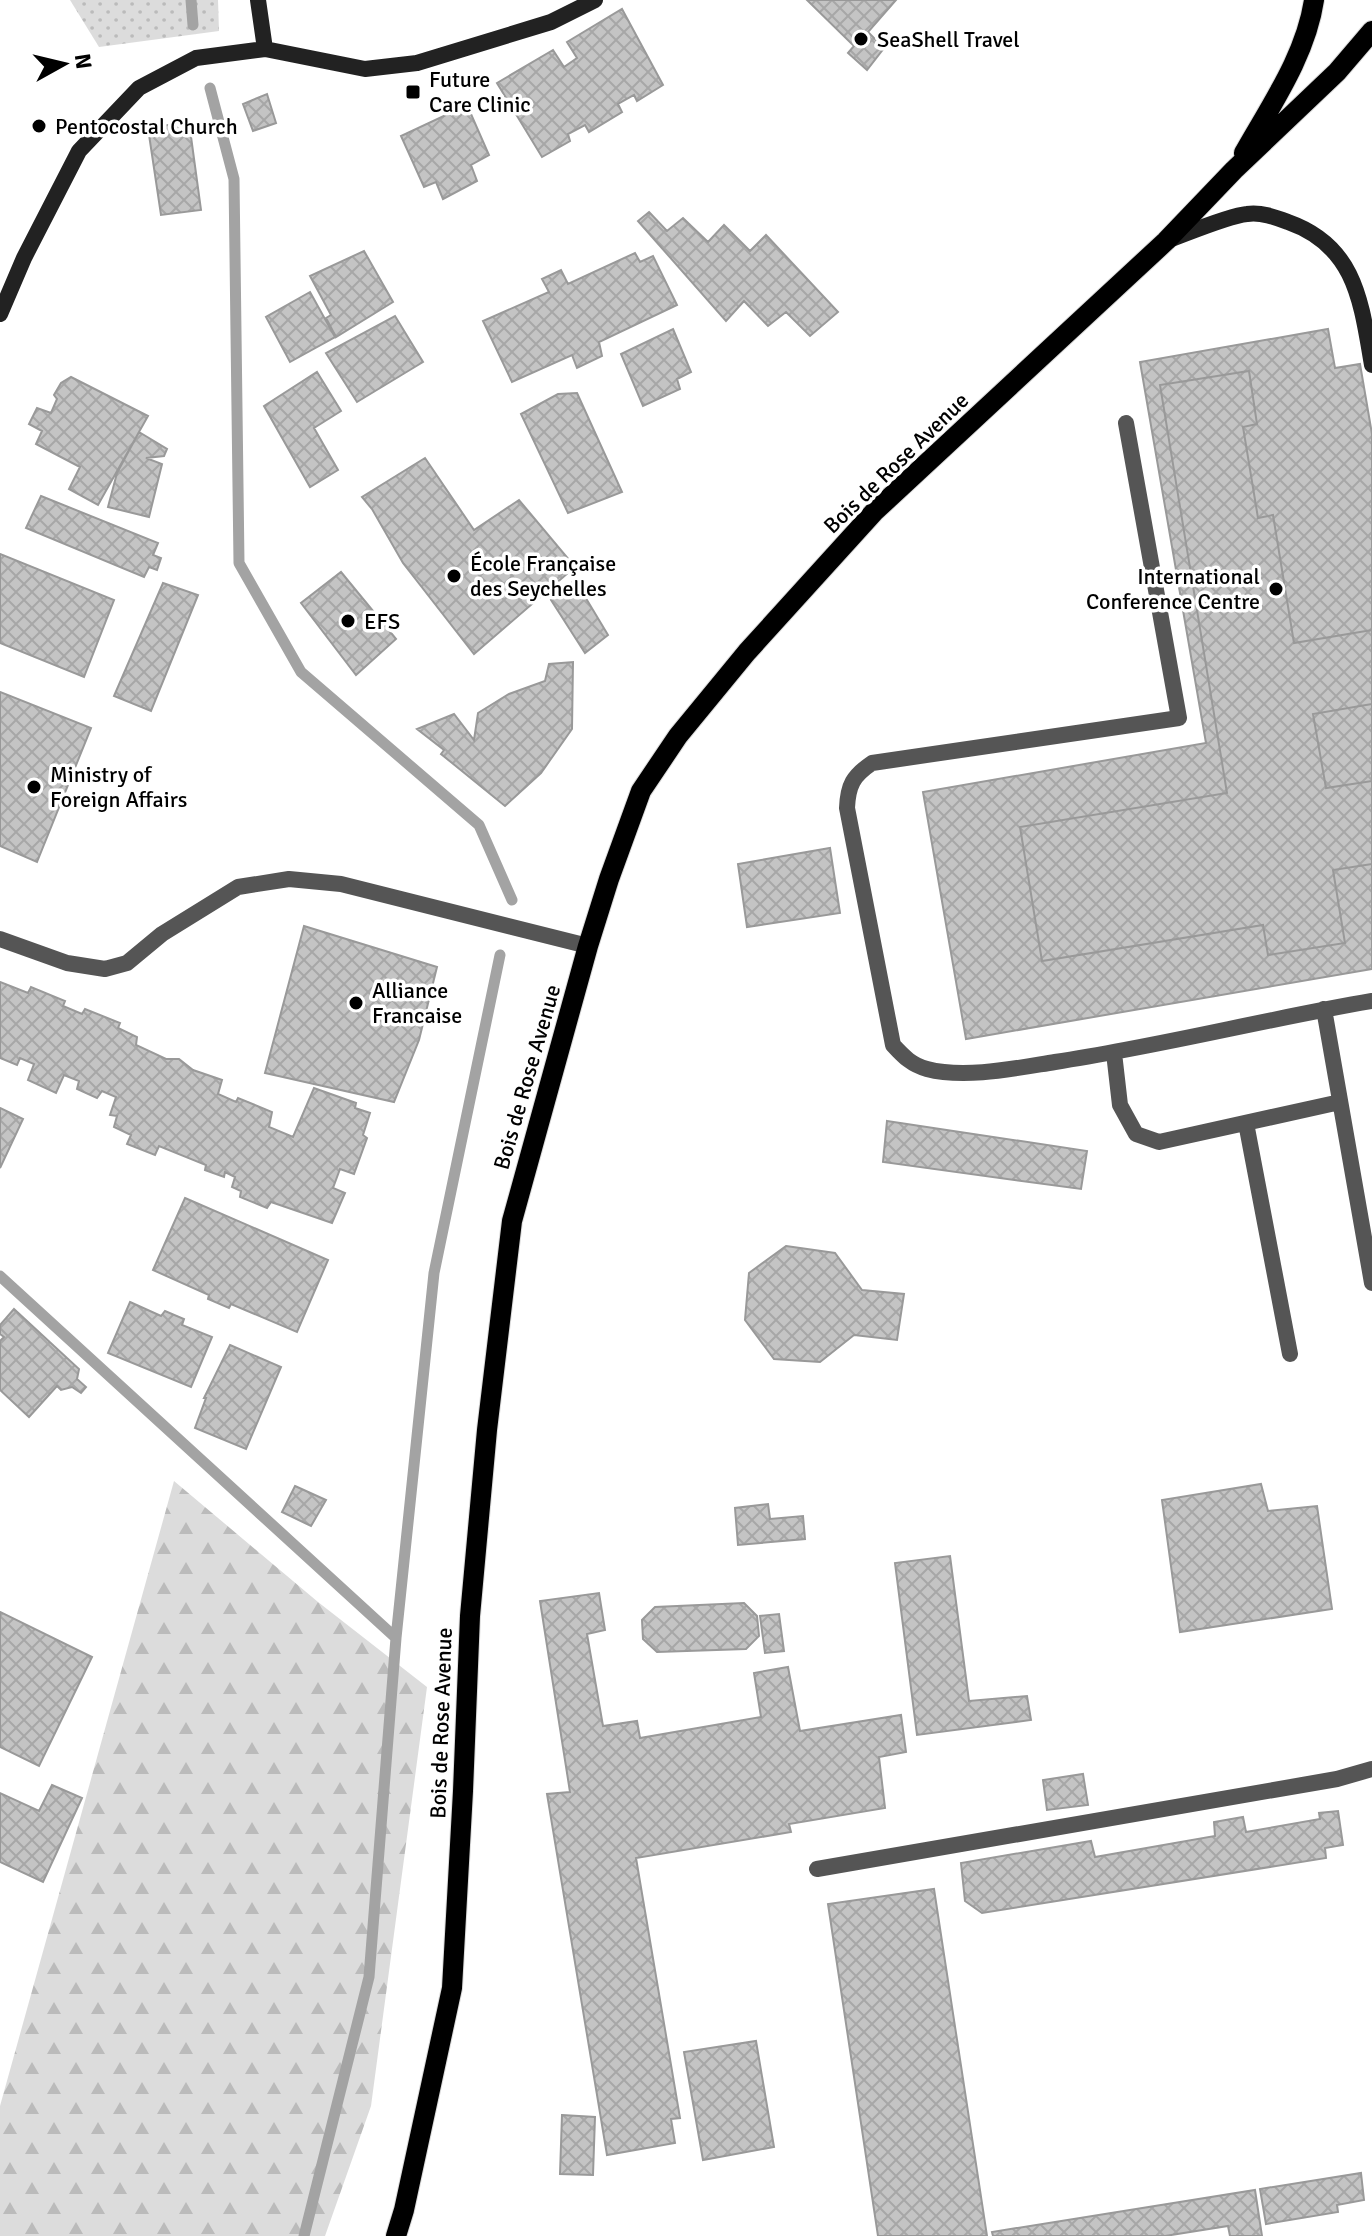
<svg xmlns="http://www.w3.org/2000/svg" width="1372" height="2236" font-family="Signika,sans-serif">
	<defs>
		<pattern id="grass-dots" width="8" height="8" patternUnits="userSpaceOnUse" patternTransform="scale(2)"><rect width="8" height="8" fill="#dcdcdc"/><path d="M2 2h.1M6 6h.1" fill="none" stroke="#bbb" stroke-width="1.8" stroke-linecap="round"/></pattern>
		<pattern id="forest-firs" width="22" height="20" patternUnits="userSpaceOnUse" patternTransform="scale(2)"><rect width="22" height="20" fill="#dcdcdc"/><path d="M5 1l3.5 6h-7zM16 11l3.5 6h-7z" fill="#bbb"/></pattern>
		<pattern id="building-cross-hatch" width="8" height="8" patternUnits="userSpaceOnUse" patternTransform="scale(2)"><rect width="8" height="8" fill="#c4c4c4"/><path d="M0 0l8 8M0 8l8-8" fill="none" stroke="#a7a7a7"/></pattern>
	</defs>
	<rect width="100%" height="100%" fill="#fff"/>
	<path fill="url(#grass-dots)" d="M70,0H218L219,31L99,47Z"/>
	<path fill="url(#forest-firs)" d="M174,1481L318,1602L427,1687L371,2106L325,2236H0V2106Z"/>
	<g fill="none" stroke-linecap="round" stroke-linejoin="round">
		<path stroke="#a3a3a3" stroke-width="11" d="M191,0L193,25
			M210,88L234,179L239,563L301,672L479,825L512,900
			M0,1276L396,1638
			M304,2236L369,1977L396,1638L434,1273L500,955"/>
	</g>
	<path fill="url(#building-cross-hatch)" stroke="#999" stroke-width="2" d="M807,0H896L868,32L884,48L867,70L848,53L854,46Z
		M622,9L663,85L637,101L634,95L618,104L622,112L589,132L585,125L568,134L570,141L542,157L497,83L553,50L564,67L577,58L567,42Z
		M267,94L276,123L253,131L243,104Z
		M467,105L489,155L471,165L477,181L443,199L436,182L424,187L401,136Z
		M189,122L201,210L161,215L148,128Z
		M649,212L667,231L683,218L708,242L724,225L750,251L766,235L838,312L810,336L786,312L768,326L744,301L726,321L638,221Z
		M364,251L393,302L336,337L326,318L331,315L310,276Z
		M635,253L640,262L653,256L677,305L599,342L602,356L577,368L572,355L512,382L483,321L549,292L542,279L561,270L568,284Z
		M310,292L335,337L290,362L266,317Z
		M395,316L423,362L357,402L326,353Z
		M673,329L691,372L677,379L680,389L643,406L621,354Z
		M1328,329L1335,368L1360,364L1372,434V969L966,1039L923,792L1206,743L1140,362Z
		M1249,371L1257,424L1243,427L1258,518L1273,515L1294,643L1372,630V704L1313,714L1326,788L1372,781V864L1333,870L1345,943L1268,955L1263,925L1042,961L1020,827L1227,793L1160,385Z
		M317,372L341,411L314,428L338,470L310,487L264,406Z
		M71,377L148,416L98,505L69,489L80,467L36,444L42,431L29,424L37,408L51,413L57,399L54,395L61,383Z
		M577,393L622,492L568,513L521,414L558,394Z
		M139,432L167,449L164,456L146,458L162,464L149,517L108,507L117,473Z
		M425,458L474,530L519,500L575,567L474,654L403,563L372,509L362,497Z
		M41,496L158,543L153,555L161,558L157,570L149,567L144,577L26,528Z
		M0,554L114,600L84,677L0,643Z
		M341,572L396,639L356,675L301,603Z
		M575,580L608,635L585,653L551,600Z
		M163,583L198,595L151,711L114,696Z
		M573,662L572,729L541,773L505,806L441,754L444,750L417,729L454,714L474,740L478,713L509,694L545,681L549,664Z
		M0,692L91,728L37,862L0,846Z
		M830,848L840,913L747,927L738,864Z
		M304,926L437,967L419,1040L394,1102L265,1073Z
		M0,982L28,993L31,987L65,1001L63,1006L82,1014L85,1009L120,1023L118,1028L137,1037L136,1045L166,1059H179L193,1070L222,1080L218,1094L236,1102L238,1098L272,1112L269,1127L293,1137L314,1088L356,1103L355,1108L370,1113L363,1135L367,1138L354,1174L340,1169L333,1188L345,1193L332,1223L271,1202L267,1208L240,1197L241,1191L232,1187L235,1177L225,1172L224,1177L205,1170L206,1165L159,1146L155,1155L127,1144L131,1135L114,1127L117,1116L110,1115L116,1097L102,1091L97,1098L77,1089L79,1081L64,1075L56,1093L28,1080L34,1064L20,1058L17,1065L0,1058Z
		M0,1108L23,1119L0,1168Z
		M887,1121L1087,1151L1081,1189L883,1162Z
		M185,1198L328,1260L297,1332L231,1304L229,1308L208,1299L209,1295L153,1270Z
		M786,1246L835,1253L862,1290L904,1294L897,1340L854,1335L820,1362L774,1359L745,1320L749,1273Z
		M130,1302L161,1316L165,1311L184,1319L182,1325L212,1337L191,1387L108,1353Z
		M14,1309L79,1369L77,1379L86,1387L81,1393L72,1387L61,1390L57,1386L29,1417L0,1390V1341L4,1337L0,1334V1325Z
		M230,1345L281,1367L246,1449L195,1428L206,1398H204Z
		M1261,1484L1268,1511L1317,1506L1332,1609L1180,1632L1162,1500Z
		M295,1486L326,1500L311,1526L282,1512Z
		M768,1504L770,1519L803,1516L805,1539L738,1545L735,1508Z
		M950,1556L969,1701L1027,1696L1031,1720L917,1735L895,1563Z
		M599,1593L605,1630L587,1634L603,1726L637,1721L640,1738L761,1717L754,1673L788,1667L800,1731L901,1715L906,1752L879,1757L885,1808L789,1824L791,1832L636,1858L680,2118L671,2119L675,2143L607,2155L547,1794L570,1792L540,1601Z
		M744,1603L757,1616L759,1636L746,1649L657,1652L643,1639L642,1620L655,1607Z
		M0,1612L92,1657L39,1766L0,1747Z
		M779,1614L784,1651L765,1653L760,1616Z
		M1083,1774L1088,1805L1047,1810L1043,1780Z
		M52,1785L82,1798L43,1882L0,1862V1793L39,1811Z
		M1338,1811L1343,1845L1325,1848L1326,1858L982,1913L965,1901L961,1863L1091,1841L1095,1857L1215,1836L1214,1822L1243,1817L1246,1832L1320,1819L1319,1813Z
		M934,1889L987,2236H878L828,1904Z
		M756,2041L774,2147L703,2160L684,2052Z
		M562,2115L595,2117L593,2175L560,2174Z
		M1361,2173L1364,2200L1337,2205L1338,2212L1266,2224L1260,2189Z
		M1255,2190L1262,2236H1230L1228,2226L1165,2236H993L992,2232Z"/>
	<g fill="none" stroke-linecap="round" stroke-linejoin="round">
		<defs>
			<path id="primary" d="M1244,153C1271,105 1306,55 1314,0
				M396,2236L404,2210L452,1988L463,1791L470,1616L487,1430L512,1221L588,946L609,879L641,791L678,736L747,652L874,512L1166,241L1234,170L1337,72L1372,31"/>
		</defs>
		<use href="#primary" stroke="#dbdbdb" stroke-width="22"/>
		<path stroke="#555" stroke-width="16" d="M1126,423L1179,718L872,763C853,776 848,785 847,808L893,1045C904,1057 912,1065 927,1069C965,1079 1017,1068 1055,1062C1161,1046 1266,1019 1372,1001
			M0,939L67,963L105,969L127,963L162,934L238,887L289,879L341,884L588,946
			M1324,1009L1372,1283
			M1114,1053L1120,1105L1136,1134L1159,1142L1340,1102
			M1246,1123L1290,1354"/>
		<path stroke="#555" stroke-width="16" d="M817,1869L1337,1779L1372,1769"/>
		<path stroke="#222" stroke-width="16" d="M258,0L265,49
			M1166,241C1186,234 1227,216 1247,214C1261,212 1275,217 1288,222C1356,246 1361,302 1372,365
			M0,314L24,258L79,151L139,88L196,58L265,49L365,69L417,63L551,22L595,0"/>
		<use href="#primary" stroke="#000" stroke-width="20"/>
	</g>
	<g fill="#000" stroke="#fff" stroke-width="3">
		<circle cx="861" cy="39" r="8"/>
		<rect x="405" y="84" width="16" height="16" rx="4"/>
		<circle cx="39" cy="126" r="8"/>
		<circle cx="454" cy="576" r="8"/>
		<circle cx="1276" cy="589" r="8"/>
		<circle cx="348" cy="621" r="8"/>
		<circle cx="34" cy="787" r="8"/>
		<circle cx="356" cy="1003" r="8"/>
	</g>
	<g text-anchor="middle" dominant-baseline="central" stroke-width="7" stroke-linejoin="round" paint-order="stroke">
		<g font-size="22" fill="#000" stroke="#fff" text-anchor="start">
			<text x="877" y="39">SeaShell Travel</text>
			<text x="429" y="79">Future<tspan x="429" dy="25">Care Clinic</tspan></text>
			<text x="55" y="126">Pentocostal Church</text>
			<text x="470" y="563">École Française<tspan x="470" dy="25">des Seychelles</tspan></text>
			<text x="1260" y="576" text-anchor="end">International<tspan x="1260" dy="25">Conference Centre</tspan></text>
			<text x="364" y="621">EFS</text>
			<text x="50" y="774">Ministry of<tspan x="50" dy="25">Foreign Affairs</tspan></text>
			<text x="372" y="990">Alliance<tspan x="372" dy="25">Francaise</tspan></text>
		</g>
		<g font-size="22" fill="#000" stroke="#fff">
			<text transform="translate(896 463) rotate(-44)">Bois de Rose Avenue</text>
			<text transform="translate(527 1077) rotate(-74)">Bois de Rose Avenue</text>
			<text transform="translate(441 1723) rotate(-88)">Bois de Rose Avenue</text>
		</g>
	</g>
	<g transform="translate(64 64) rotate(82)" stroke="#ffffff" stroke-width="6" paint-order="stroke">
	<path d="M0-6L14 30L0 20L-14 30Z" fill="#000000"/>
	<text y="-12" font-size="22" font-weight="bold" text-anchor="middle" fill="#000000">N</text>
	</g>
</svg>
